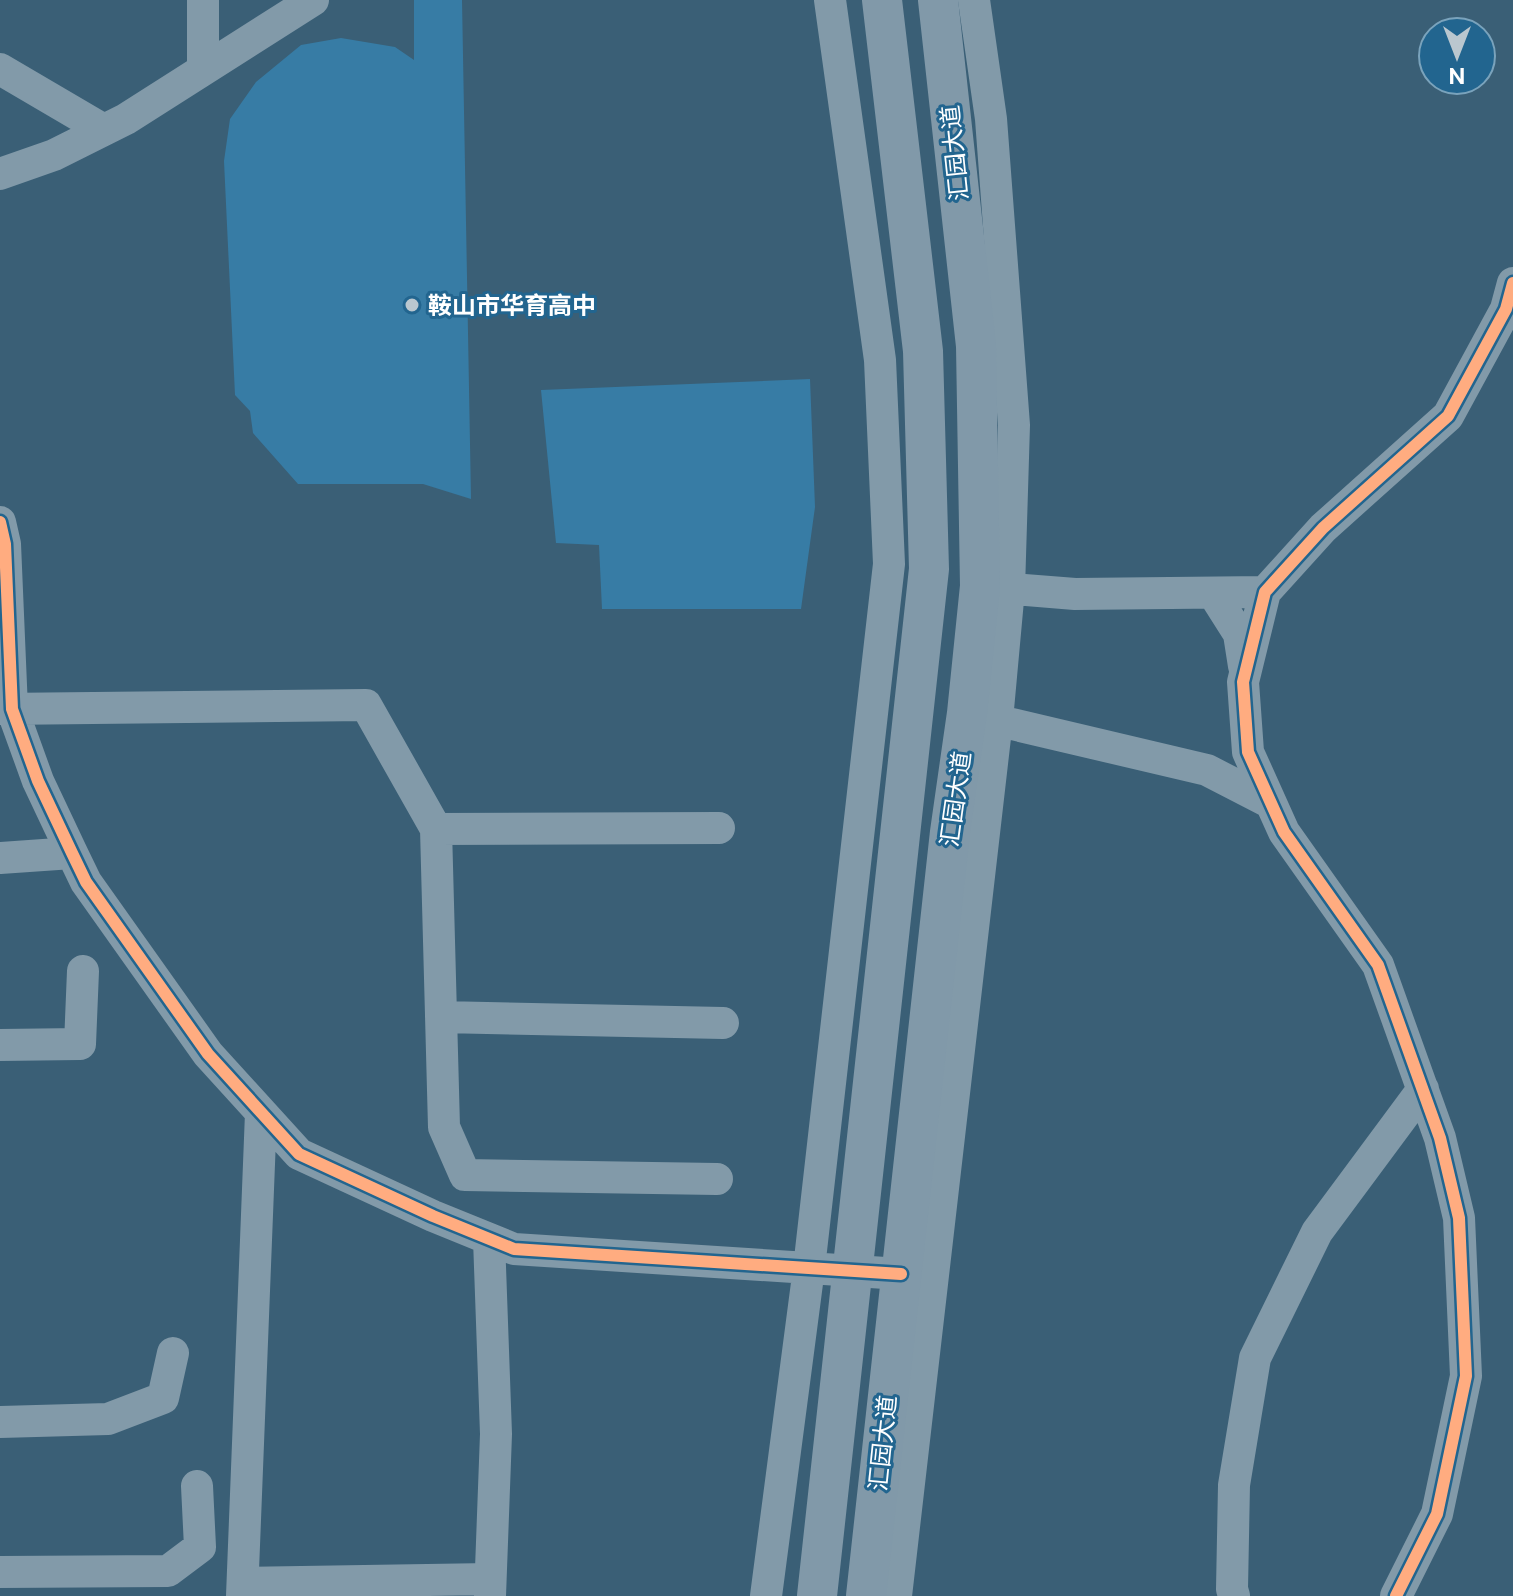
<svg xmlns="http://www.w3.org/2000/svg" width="1513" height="1596" font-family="'Public Sans','Noto Sans SC',sans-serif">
	<rect width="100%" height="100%" fill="#3a5f76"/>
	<path fill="#377ca5" d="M414,0H462L471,499L423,484H298L253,433L250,411L235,395L224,161L230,119L256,82L301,45L341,38L395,47L414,60Z
		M810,379L815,507L801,609H602L599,545L556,543L541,390Z"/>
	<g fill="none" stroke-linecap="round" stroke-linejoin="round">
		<path stroke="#829aa9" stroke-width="32" d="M203,0V70
			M0,69L104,130
			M0,174L54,155L126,119L313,0
			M0,522L5,544L12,709L38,781L72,853L86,882L208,1054L299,1154L433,1216L514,1249L901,1274
			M987,587L1075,594L1265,592
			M1213,593L1239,634L1244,666
			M0,709L366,705L436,829L444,1127L465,1175L717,1179
			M978,716L1207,770L1271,803
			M436,829L719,828
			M0,858L72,853
			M441,1017L723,1023
			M0,1045L80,1044L83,971
			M489,1239L496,1434L490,1596
			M0,1422L108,1419L163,1398L173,1353
			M0,1572L168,1571L200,1547L197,1486
			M243,1583L490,1579
			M242,1596L261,1113
			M766,1596L809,1268L889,564L880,360L830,0
			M896,1596L997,720L1009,589L1014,425L991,119L974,0
			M1234,1596L1232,1589L1234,1485L1255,1358L1317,1232L1423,1089
			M1396,1596L1437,1514L1466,1376L1459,1218L1440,1138L1378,965L1284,832L1248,752L1243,682L1265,592L1323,528L1448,416L1506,309L1513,283"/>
		<path stroke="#8199a9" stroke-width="40" d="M817,1596L929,569L923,351L882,0
			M866,1596L950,832L967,713L980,586L976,346L938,0"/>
		<defs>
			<path id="cycleway" d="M0,522L5,544L12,709L38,781L72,853L86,882L208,1054L299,1154L433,1216L514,1249L901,1274
				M1396,1596L1437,1514L1466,1376L1459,1218L1440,1138L1378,965L1284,832L1248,752L1243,682L1265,592L1323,528L1448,416L1506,309L1513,283"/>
		</defs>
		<use href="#cycleway" stroke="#22658f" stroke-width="17"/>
		<use href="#cycleway" stroke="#ffac80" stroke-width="12"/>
	</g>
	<circle fill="#bac7cf" stroke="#22658f" stroke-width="3" cx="412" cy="305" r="8"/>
	<g text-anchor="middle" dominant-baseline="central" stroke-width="6" stroke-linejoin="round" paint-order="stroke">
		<g font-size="24" fill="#fff" stroke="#22658f">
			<text transform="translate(954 153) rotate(-96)">汇园大道</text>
			<text transform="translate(955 799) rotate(-82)">汇园大道</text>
			<text transform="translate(882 1443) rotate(-84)">汇园大道</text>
		</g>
		<g font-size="24" font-weight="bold" fill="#fff" stroke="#22658f" text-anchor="start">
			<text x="428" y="305">鞍山市华育高中</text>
		</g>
	</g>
	<g transform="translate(1457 56) rotate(180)"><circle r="38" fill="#22658f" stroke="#7aa3bc" stroke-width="2"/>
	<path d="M0-6L14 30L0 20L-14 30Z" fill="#bac7cf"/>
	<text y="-12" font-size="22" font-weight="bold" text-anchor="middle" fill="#ffffff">N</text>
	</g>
</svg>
